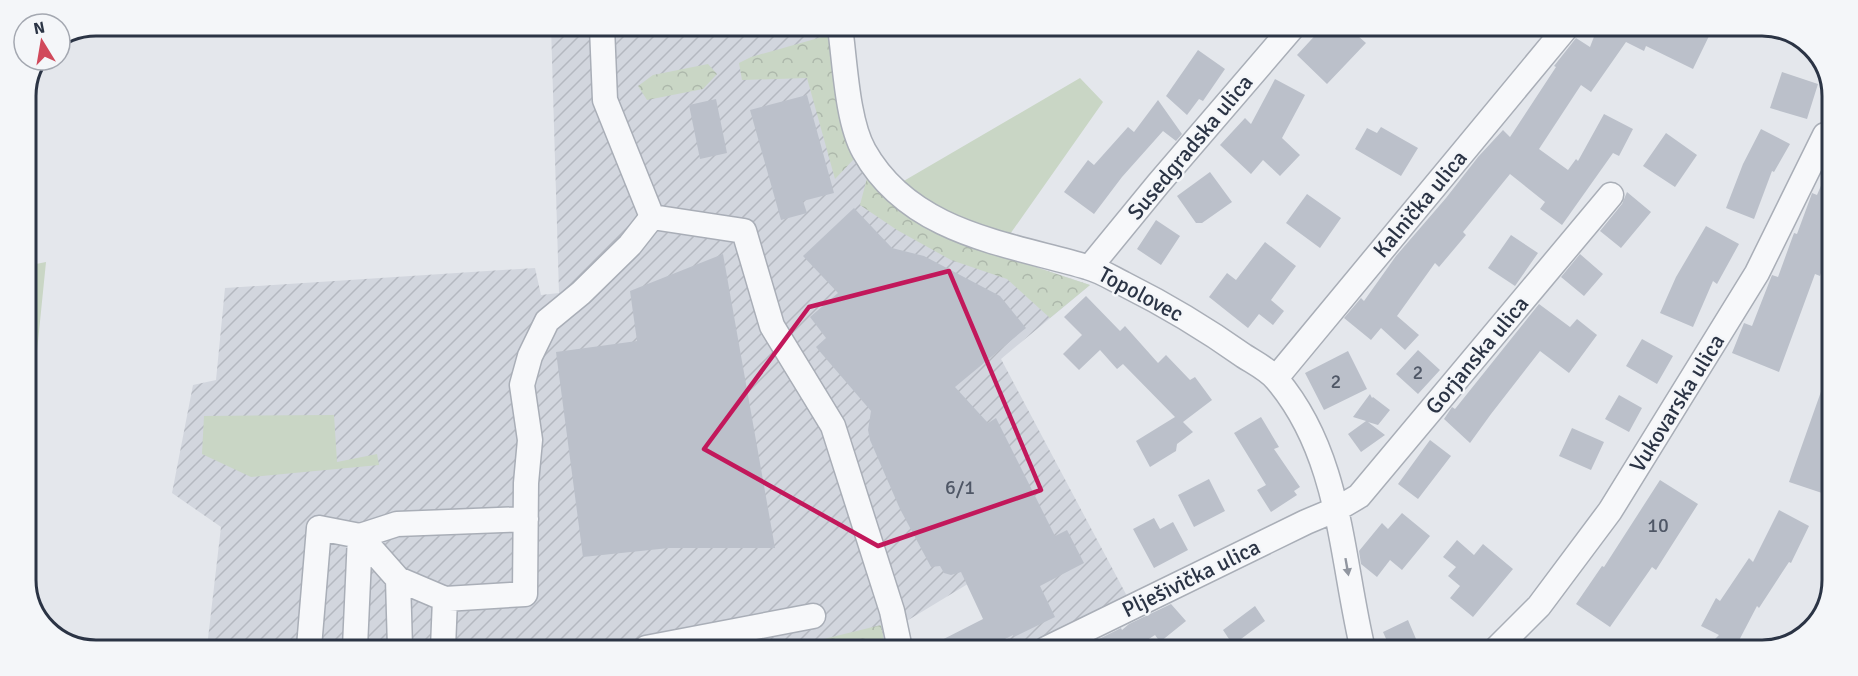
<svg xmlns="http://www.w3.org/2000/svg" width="1858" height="676" font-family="Signika,sans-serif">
	<defs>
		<pattern id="industrial-furrows" width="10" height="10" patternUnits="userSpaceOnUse" patternTransform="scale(1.5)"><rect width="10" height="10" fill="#d2d6de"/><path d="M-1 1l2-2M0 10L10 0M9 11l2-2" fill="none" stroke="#b4b8c0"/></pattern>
		<pattern id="forest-crowns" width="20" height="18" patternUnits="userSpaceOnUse" patternTransform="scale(1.5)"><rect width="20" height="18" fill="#c9d6c5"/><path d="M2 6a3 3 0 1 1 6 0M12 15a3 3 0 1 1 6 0" fill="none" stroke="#adb8ab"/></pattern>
	</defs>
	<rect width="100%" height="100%" fill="#e4e7ec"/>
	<path fill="url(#industrial-furrows)" d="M551,26L828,27L842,119L854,159L867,178L889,201L917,222L960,242L1090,285L1001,359L1127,596L1020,649H1013L976,579L905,622L909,640L875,649L207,647L221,527L172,493L193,385L216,380L225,288L535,268L541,295L559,293Z"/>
	<path fill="#c9d6c5" d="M1080,78L1103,102L1008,237L963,221L926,202L902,182Z
		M46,262L26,460V266Z
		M334,415L337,462L377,454L379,465L251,477L202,454L204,416Z"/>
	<path fill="url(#forest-crowns)" d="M829,35L842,119L854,159L835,179L807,78L742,80L739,63L751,57Z
		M708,64L717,74L703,89L647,100L638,86L653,75Z
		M867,178L889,201L917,222L960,242L1090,285L1050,318L1007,279L951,260L897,230L860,205Z
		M881,625L885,646L875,649L787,648Z"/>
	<path fill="#bbc0ca" d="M1322,28H1349L1366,43L1327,84L1297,55Z
		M1597,29H1701L1710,34L1693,69L1646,46L1644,51L1626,42L1591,92L1581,85L1539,149L1568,170L1576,159L1578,161L1604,114L1633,129L1619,156L1613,153L1562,225L1540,209L1545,202L1510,174L1463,232L1466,235L1439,267L1435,263L1397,316L1419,335L1405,350L1381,328L1371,340L1344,318L1361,298L1364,301L1396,256L1446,198L1478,157L1503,130L1510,137L1556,67L1554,66L1576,38L1590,47Z
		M1198,50L1225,69L1203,101L1199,99L1187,115L1166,96Z
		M1782,72L1818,84L1807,119L1770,108Z
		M1275,79L1305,95L1282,138L1300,155L1280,176L1263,160L1251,174L1220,145L1245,118L1251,124Z
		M807,95L834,193L803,201L807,213L781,220L750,110Z
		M716,99L727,153L700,159L689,105Z
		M1158,100L1182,134L1176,141L1163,131L1122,177L1094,214L1064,192L1088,160L1094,165L1128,127L1134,132Z
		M1381,127L1418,148L1401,176L1355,149L1367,128L1377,133Z
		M1761,129L1790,144L1774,172L1772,171L1754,219L1726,208L1743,164Z
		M1666,133L1697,155L1675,187L1643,166Z
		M1832,160L1831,243L1820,276L1815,274L1779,372L1732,353L1744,323L1752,326L1772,275L1778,277L1794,233L1797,234L1811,196L1812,193L1817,195Z
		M1210,172L1232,202L1202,223H1196L1177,196Z
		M1627,192L1651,212L1621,248L1600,231L1622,204Z
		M1307,194L1341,218L1320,248L1286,223Z
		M854,208L892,248L924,256L1000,296L1026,328L955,387L988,423L996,418L1055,536L1067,530L1084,563L1040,586L1055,617L1014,637L1013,635L985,649H924L983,619L961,572L951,575L944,573L940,566L931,567L900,509L870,440L868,430L871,411L816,347L826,338L810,317L838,293L803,256Z
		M1156,220L1180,236L1161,265L1137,249Z
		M1706,226L1739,244L1717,284L1713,281L1693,327L1660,313L1676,277Z
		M1511,235L1538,253L1515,286L1488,268Z
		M1265,242L1296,266L1271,300L1284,311L1273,325L1259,314L1248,328L1209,297L1227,273L1236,280Z
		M723,254L775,548H669L583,557L556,352L637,341L630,291Z
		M1580,254L1603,274L1584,296L1561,277Z
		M1086,296L1120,331L1125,326L1158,363L1166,355L1190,380L1195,377L1212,400L1183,422L1193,432L1177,444L1176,451L1150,467L1136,441L1175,417L1123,364L1117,369L1100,350L1079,370L1063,354L1082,335L1064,317Z
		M1539,304L1570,327L1577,319L1597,335L1569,373L1540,351L1491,414L1470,443L1444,419L1452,407L1455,409Z
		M1642,339L1673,356L1657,384L1626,366Z
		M1418,350L1440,370L1418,394L1396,374Z
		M1348,351L1367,389L1324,410L1305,373Z
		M1829,369L1830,370V480L1825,494L1789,482Z
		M1370,394L1372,398L1373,397L1390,410L1378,425L1368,422L1385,435L1361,452L1348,434L1366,421L1353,417Z
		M1619,395L1642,408L1629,432L1605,419Z
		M1261,417L1279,447L1274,449L1300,487L1294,491L1297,495L1271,512L1257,490L1266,485L1234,433Z
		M1572,428L1604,442L1591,470L1559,456Z
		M1430,440L1451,456L1418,499L1398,484Z
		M1209,479L1225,511L1194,527L1178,495Z
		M1660,480L1698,504L1656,570L1652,567L1610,627L1576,604L1602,566L1604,567Z
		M1779,510L1809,526L1791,563L1789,562L1759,608L1757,606L1734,650H1704L1719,635L1701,626L1716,598L1720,601L1749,558L1753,562Z
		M1402,513L1430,536L1402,570L1390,560L1377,577L1361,564L1359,551L1382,523L1388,529Z
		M1154,518L1160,529L1173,522L1188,550L1154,568L1133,529Z
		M1457,540L1474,555L1483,544L1513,569L1473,617L1450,598L1460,586L1448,576L1456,567L1443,557Z
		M1171,604L1186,621L1160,642L1155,635L1133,649H1096L1091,643L1121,628L1122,630L1129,624Z
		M1255,606L1265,621L1233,645L1223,630Z
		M1408,620L1419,646L1410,650H1391L1383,632Z"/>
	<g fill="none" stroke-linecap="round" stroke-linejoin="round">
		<defs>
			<path id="minor" d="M602,27L605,100L652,217L744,231L772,326L833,426L892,611L900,649
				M840,27C845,62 847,121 864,151C910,233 1005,243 1087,267C1099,270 1112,278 1124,284C1166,305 1206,329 1244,356C1255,363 1269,370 1277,380C1341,456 1341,558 1363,650
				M1090,267L1158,184L1292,28
				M1276,378L1565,29
				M360,536L398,579L400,648
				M398,579L445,599
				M309,647L319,528L360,536L397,524L526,519
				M355,647L360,536
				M443,648L445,599L525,594L526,483L530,440L522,385L530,356L547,321L581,293L630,245L652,217
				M646,648L813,616
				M1046,649L1306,522L1337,509L1359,496L1611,195
				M1495,650L1539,606L1610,511L1757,273L1825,135"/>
		</defs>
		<use href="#minor" stroke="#a9aeb7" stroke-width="27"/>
		<use href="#minor" stroke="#f7f8fa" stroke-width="24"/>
	</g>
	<defs><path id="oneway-solid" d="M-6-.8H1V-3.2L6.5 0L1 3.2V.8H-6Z" transform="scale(1.5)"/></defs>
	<use fill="#9196a0" href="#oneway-solid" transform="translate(1347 567) rotate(80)"/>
	<path fill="none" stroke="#c2185b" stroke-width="4.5" stroke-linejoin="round" d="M949,271L1041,490L878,546L704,449L809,307Z"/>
	<g text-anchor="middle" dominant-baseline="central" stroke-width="5" stroke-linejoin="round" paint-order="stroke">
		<g font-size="20" fill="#4f5766">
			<text x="1418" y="372">2</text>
			<text x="1336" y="381">2</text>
			<text x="960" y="487">6/1</text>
			<text x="1658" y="525">10</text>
		</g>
		<g font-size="22" fill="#2b3445" stroke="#f4f6f9">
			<text transform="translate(1190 147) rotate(-50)">Susedgradska ulica</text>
			<text transform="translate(1420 204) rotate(-50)">Kalnička ulica</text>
			<text transform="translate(1141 294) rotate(28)">Topolovec</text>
			<text transform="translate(1477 355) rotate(-50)">Gorjanska ulica</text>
			<text transform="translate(1677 403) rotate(-58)">Vukovarska ulica</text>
			<text transform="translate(1191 578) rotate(-26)">Plješivička ulica</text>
		</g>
	</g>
	<path d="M0 0H1858V676H0ZM96 36H1762A60 60 0 0 1 1822 96V580A60 60 0 0 1 1762 640H96A60 60 0 0 1 36 580V96A60 60 0 0 1 96 36Z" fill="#f4f6f9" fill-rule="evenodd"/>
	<path fill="none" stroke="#2b3445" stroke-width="3" d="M96 36H1762A60 60 0 0 1 1822 96V580A60 60 0 0 1 1762 640H96A60 60 0 0 1 36 580V96A60 60 0 0 1 96 36Z"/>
	<g transform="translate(42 42) rotate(349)"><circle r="28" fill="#f4f6f9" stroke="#a4a8b1" stroke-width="1.5"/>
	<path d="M0-4.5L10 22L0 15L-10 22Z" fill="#d1495b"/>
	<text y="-9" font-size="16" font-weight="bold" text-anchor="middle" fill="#2b3445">N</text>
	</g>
</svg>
